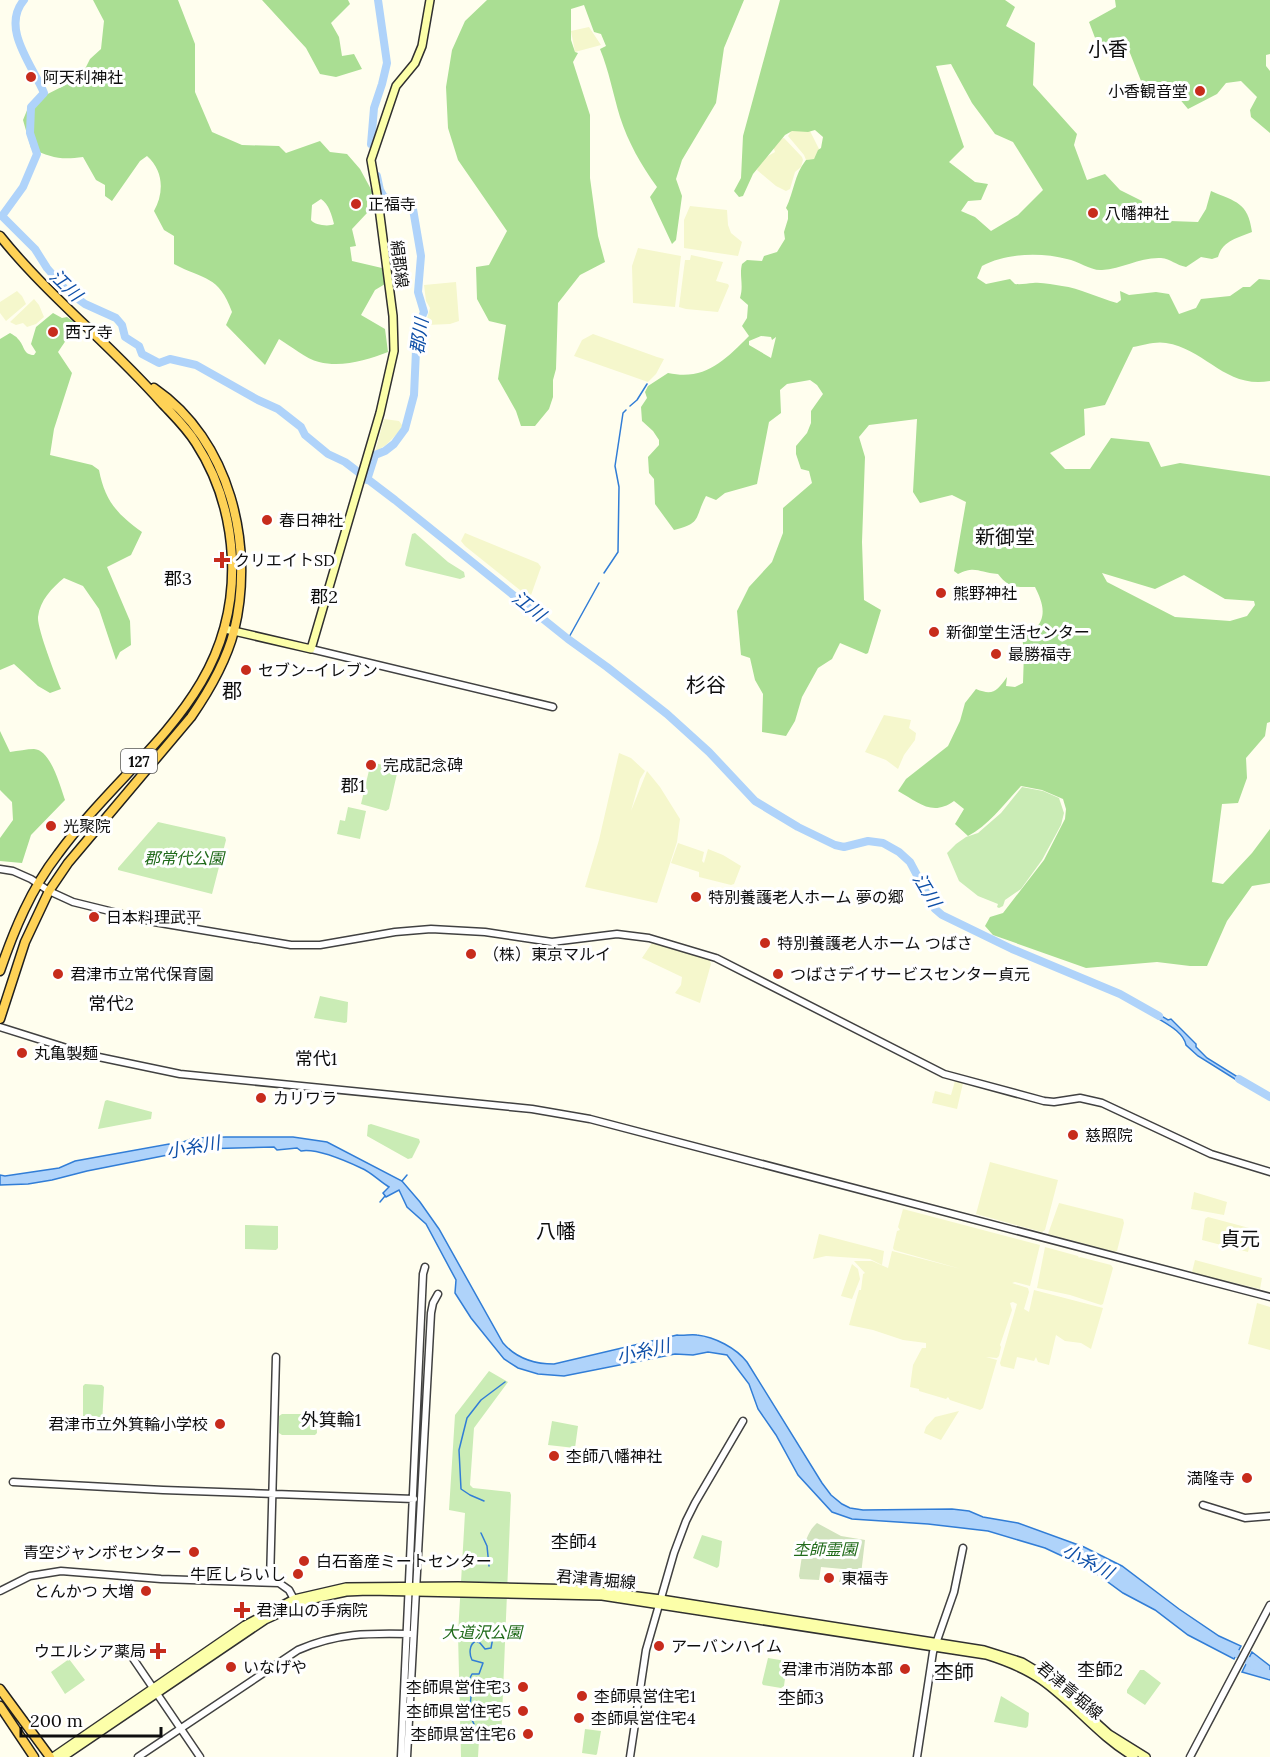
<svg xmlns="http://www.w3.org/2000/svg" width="1270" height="1757" font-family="Lora,'Noto Sans JP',serif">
	<rect width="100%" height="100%" fill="#fffeee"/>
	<path fill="#f5f7cc" d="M589,27L601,45L575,52L571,31Z
		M792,130L810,131L819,149L814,159L806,160L804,155L788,136Z
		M784,138L802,157L803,160L801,167L795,172L790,189L786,191L776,186L757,170L761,160L775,152L773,146L779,139Z
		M690,206L727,210L728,225L731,233L742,242L738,256L684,248V220Z
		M638,248L681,256L675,307L633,303L632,266Z
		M691,255L723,262L716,281L728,284L729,286L718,312L686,309L679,307L685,260H690Z
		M456,282L459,321L450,324L427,325L426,322L430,308L426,301L424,285Z
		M17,291L22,296L26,304L6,321L0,313V302Z
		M34,299L39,305L44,317L36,324L27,327L23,323L16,325L10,322Z
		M593,334L657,357L664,359L656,374L648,382L574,356L582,340Z
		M384,419L399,421L402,425V429L386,445L375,452Z
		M465,533L538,563L541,567L530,598L465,546L461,541Z
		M884,715L911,720L909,728L916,733L915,740L904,755L898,769L886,760L865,752Z
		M619,753L631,758L645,771L640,779L631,811L647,771L660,787L680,819L677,842L657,903L585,887L599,840Z
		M678,843L704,852L702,861L704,863L708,849L723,855L741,866L734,884L731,885L699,877V872L671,863Z
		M652,943L710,960L711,964L700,1003L675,993L681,985L682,977L642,958Z
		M955,1081L963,1083L957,1109L932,1103L935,1091L951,1095Z
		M990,1162L1058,1180L1045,1230L1042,1232L976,1214Z
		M1194,1192L1227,1202L1224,1215L1191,1209Z
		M1059,1203L1123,1219L1124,1223L1117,1251L1115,1252L1048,1234Z
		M903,1209L1040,1245L1030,1286L1015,1282L1012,1283L1028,1288L1029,1292L1024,1309L1029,1312L1034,1290L1103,1308L1091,1349L1081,1343L1065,1341L1056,1335L1049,1365L1038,1362L1036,1357L1034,1361L1017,1357L1014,1369L1001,1366L1000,1363L1017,1304L1013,1302L1010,1303L1012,1310L1000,1345L1001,1347L999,1356L997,1358L986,1357L997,1360L983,1408L980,1410L950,1400L948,1397L946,1399L919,1391V1389L910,1387L913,1365L922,1348H926V1343L903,1340L873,1330L849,1325L859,1290H861L863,1274L865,1273L854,1261H872L888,1268L892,1251L961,1269L894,1250L893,1248L897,1231L900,1230L898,1227Z
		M1208,1217L1253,1229L1248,1252L1202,1240L1205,1219Z
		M819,1234L884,1251L882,1265L870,1259L826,1256L813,1259Z
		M1045,1247L1078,1256L1079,1258L1080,1257L1111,1265L1113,1268L1103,1304L1101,1305L1070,1295L1037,1288Z
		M1195,1260L1262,1278L1260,1289L1196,1274L1192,1272Z
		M852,1264L858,1269L860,1279L852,1299L841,1296Z
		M1257,1303L1270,1307V1350L1248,1344Z
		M959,1411L941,1440L924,1433L926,1427L935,1417Z"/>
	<path fill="#caecb5" d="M415,533L448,562L464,572L465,577L460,579L406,566L405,564L412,534Z
		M371,762L398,769L389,809L386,811L361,804Z
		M1022,787L1043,791L1059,798L1064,813L1061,825L1042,860L1021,889L1005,900L1003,906L999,908L997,907L998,904L978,896L959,881L947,853L956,844L966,837L978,833L1001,813Z
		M348,807L366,811L360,839L337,834L340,820L345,821Z
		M158,822L225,837L226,840L212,894L118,870V868Z
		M320,996L348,1002L347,1022L345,1023L314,1018Z
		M107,1100L152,1112L151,1119L98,1129L105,1101Z
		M371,1124L419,1139L420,1142L412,1158L408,1159L367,1136L368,1125Z
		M245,1225L278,1226V1248L276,1250L245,1249Z
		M489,1371L508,1382L474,1428L470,1485L473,1488L510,1492L511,1495L501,1741L479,1740L478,1757H461L458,1634L465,1513L449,1510L455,1415Z
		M85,1384L102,1385L104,1387L102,1424L83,1423V1386Z
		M282,1414H313L316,1417L317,1433L315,1435H282L279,1433V1416Z
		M552,1421L578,1426L575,1448L548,1445Z
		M702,1535L722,1541L719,1566L717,1568L693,1558Z
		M768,1658L786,1661L787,1663L784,1686L781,1688L763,1685L762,1683Z
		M69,1659L85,1680L65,1694L51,1672Z
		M1140,1670H1144L1161,1683L1145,1705L1127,1693V1690Z
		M1001,1696L1029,1713L1028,1726L1026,1728L994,1722Z
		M585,1729L601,1731L597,1754L596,1755L582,1753Z"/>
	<path fill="#aade93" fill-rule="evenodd" d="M93,0H178L195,44V92L212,132L242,145L279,146L286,153L320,141L330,152L347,154L360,169L373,193L367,197V213L352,229L356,246L350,247L352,261L382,268L385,284L375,290L361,315L385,329L388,352C367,360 342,368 319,362C306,359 291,346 279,339L265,365L226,325L232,312C219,275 204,280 174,264V236L164,230L154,211C164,193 164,171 147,156L140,161L112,201L105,196V185L96,180L83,157C61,160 51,158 31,148L23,120L30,103L81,77L90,59L101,49L104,21ZM321,199C329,204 332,216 334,224C329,227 314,225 311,220L312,205Z
		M262,0H348L350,4L331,23L339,37L342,56L354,54L362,69L336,77L320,74L306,48Z
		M487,0H744L724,48L716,103L682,160L676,179L682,196L676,240L672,244L650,197L657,187C641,165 628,142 620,117C613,94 609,71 600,49L606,46L601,34L594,32L584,5L571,9V40L575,52L578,53L573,62L590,115V178L598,236L605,262L580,275L558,303L556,369L553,380V397L549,409L535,426H521L516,411L498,379L506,325L489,321L477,299L476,267L489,265L507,231L458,160L448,128L446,87L452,50L465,21Z
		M780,0H1005L1015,7L1006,26L1035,43L1033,85L1077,134L1074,145L1087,180L1105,174L1120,190L1142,201V220L1198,222L1206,209L1211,191C1236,202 1248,202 1252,232C1238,238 1223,240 1218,257L1212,259L1201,257L1186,267C1176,265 1171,259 1161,258C1140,257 1122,269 1102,270C1091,271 1078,261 1067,259C1041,252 1006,253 982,266L977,278L986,284L1010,279L1015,284C1022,285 1027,283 1033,283C1043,282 1053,285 1062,286C1079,288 1099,298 1117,303L1121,300L1120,291L1129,295L1156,292L1169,294L1179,314L1196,308L1201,299L1230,296L1243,287H1250L1259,279L1270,280V381C1225,389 1206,349 1166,343C1156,341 1143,345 1133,347L1105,405L1084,409L1085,435L1050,453L1065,469H1090L1111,438L1149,442L1161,467L1180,463L1270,476V722L1267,723L1265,736L1246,758L1247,778L1238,803L1222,804L1212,882L1223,884L1252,853L1270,829V883L1252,886L1227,921L1207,966H1190L1157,962L1086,968L993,935L985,926L990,917L1003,913L1044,860L1065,819L1066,809L1063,799L1042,790L1021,786C1005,803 989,825 968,836L955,824L964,809L954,801C932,817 918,802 898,791L906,779L948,746L960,721L965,703L976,689C993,696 997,691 1007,677L1006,686L1015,687L1023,683L1024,652L1022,636C1029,636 1030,633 1035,629C1048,616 1042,601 1035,587C1018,587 1009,589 998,574C979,573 976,565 958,574L954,571L966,502L952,495L920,503L913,492L917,419L869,425L859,437L865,457L862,542L864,600L881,610L868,653L866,654L840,643L832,659L818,668L802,697L795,721L786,736L762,732L763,694L755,680L750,658L741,655L737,611L749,587L772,562L783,533V508L812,483L809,471L801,469L796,454V446L807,433L811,423V411L823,394L817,385L810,380L787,384L780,390L781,413L769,422L757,484L725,493L716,500L706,496C694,519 702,523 674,530L655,504L654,479L649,473L648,457L659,445V440L653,431L642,421L641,407L647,398L645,392L648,386L668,373C705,381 724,361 749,336L742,326L747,318L748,305L740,298C744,285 739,276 742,264L747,260L762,261L764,256L777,252L785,239L784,232L788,219V211L786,208C794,192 794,175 806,160L814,159L818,150L821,148L823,137L815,130L808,132L792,131L785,135L753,174L743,196L739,197L734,191L741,178L743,136ZM951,64L972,103L995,134L1013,142L1043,190L1018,215L991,231L975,217L961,211L968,201L981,200L988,184L975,182L949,162L964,147L936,66ZM761,336L771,337L772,340L776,337L771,358L749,345V341ZM1102,573L1155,589L1184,575L1225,599L1254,601L1255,605L1247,616L1230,621L1175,617L1107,582Z
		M1115,0H1270V54L1266,55V66L1270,71V133L1251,117L1250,110L1257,97L1241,81L1226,83L1217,94L1188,109L1173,91H1145L1128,48L1097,43L1089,22L1116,7Z
		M53,313L62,318L67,317L74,322L75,327L58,352L72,373L54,429L50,455L92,465L99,470C105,501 117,514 142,532L131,555L107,567L130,621L131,645L120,652L116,660L99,609L83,586L64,578C52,588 40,600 38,617C37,628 56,677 61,689L50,693L38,686L14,664L0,670V339L10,333C13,335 16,336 18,339C25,346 23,355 34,355L36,352L31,344L36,327Z
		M0,731L10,752C18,751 27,749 34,749C51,750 60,786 65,800L31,835L22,863L0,861V838L13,820L12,802L0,790Z"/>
	<path fill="#d1e3bd" d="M817,1523L841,1536L865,1540L860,1583L858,1585L839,1582L843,1569L821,1567L819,1580L800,1579L799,1576C802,1559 803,1535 817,1523Z"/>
	<path fill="#afd3fa" stroke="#317dd6" stroke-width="1.5" d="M1150,1009L1168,1020L1171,1019L1196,1044V1047L1207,1058L1249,1084L1246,1086L1243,1084L1198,1056L1186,1045C1183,1030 1162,1022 1151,1014Z
		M226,1137H293L327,1142L402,1181L420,1202L439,1229L503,1343C516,1358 535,1364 554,1364L677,1335C684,1336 690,1334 697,1335C715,1337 736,1348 747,1362L822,1483L831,1495L842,1504L850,1508L863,1510L952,1509L969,1511L983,1517L1018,1523L1084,1547L1122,1566L1179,1609L1219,1636L1241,1646L1234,1659L1188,1635L1155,1610L1123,1593L1090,1569L1045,1548L988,1531L928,1524L852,1519L832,1512L798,1475L776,1435L758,1409L749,1384L727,1355L708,1352L693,1355L675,1354L564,1376L538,1374L518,1368L504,1359L471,1318L455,1293L456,1280L426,1224L407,1207L399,1190L386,1197L383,1193L389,1187C379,1181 371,1172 361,1168C346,1161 317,1148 301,1151L297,1148L277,1150L274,1147L198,1149L87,1171L52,1180L28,1184L0,1185V1175L5,1176L59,1168L75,1161L169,1144L172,1146L194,1138Z
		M1252,1652L1270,1666V1680L1242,1672Z"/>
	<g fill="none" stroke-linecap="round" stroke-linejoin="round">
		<path stroke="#317dd6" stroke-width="1.5" d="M630,406L637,400L647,384
			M604,573L618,552L619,487L615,466L623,413L626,410
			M568,639L599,583
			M402,1181L407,1175
			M380,1202L385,1196
			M484,1501L470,1495L461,1489L459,1450L467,1418L481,1400L505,1382
			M481,1533L487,1546L489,1566
			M474,1724L469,1714L471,1697L468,1689L470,1678L472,1674H479L483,1663L472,1660C469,1654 469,1644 476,1641L480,1643L485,1649L491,1648L494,1632"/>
		<path stroke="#afd3fa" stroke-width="8" d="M24,0C0,28 33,66 44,93L31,107L30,133L37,154L23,187L2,216L35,249L47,268L66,290L85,304L116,318L122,325L125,337L139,346L142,354L159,363L170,359L196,365L258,400L278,409L301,427L305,435L328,454L345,462L395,500L568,639L607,667L667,714L709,752L755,801L798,827L835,845L844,847L868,841L883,843L899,852L910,862L935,909L942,915L1012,949L1120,994L1159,1016
			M371,144L374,108L382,84L387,63L378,0
			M367,480L375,455L385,451L394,444L405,429L414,395L417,328L424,312L418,292L421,256L413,209C406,198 395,201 384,197L380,190L377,176
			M1239,1079L1270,1097
			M1228,1648L1270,1675"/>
		<defs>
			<path id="tertiary" d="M311,649L553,707
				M0,869L13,871L31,879L49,891L73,902L154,922L291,945H320L395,932L431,929L485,932L552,942L617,934L649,938L716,958L944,1074L1044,1101L1054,1102L1080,1098L1102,1103L1211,1154L1270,1172
				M0,1027L89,1055L180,1074L532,1109L590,1119L1270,1297
				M13,1482L163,1490L414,1499
				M1203,1505L1245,1518L1270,1516
				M270,1582L276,1357
				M0,1591L30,1576L61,1571L161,1579L279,1583L289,1590L296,1603
				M130,1654L200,1757
				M138,1757L298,1650C337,1633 368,1633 410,1634
				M401,1757L423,1274L425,1267
				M407,1757L431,1313L433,1303L438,1294
				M630,1757L646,1650L674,1553L686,1521L695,1503L743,1421
				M917,1757L933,1652L954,1592L963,1548
				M1190,1757L1270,1605"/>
			<path id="secondary" d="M225,629L311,649L380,413L394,351L393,316L378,200L371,160L396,86L415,63L422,46L430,0
				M53,1757L245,1625L294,1599L346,1587L458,1586L582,1589L661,1599L984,1650L1022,1662L1042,1674L1109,1734L1146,1757
				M63,1757L265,1620L309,1600L346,1592L368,1591L602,1596L986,1655C1005,1661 1024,1668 1041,1680C1074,1703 1098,1736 1134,1757"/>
			<path id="trunk" d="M0,236C48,296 110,344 161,402C173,415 186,427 196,443C218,477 230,518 232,558C238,697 130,755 58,854C31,889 14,930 0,971
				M0,1019L25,942L49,891L68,863L191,717C209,691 226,662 234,631C255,545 230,440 154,388
				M0,1689L50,1757
				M0,1706L34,1757"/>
		</defs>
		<use href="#tertiary" stroke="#414141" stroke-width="9"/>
		<use href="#secondary" stroke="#303030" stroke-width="10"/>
		<use href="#trunk" stroke="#1f1f1f" stroke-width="11"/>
		<use href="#tertiary" stroke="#fff" stroke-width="6"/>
		<use href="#secondary" stroke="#fcffa9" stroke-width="7"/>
		<use href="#trunk" stroke="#fed256" stroke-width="8"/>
	</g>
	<g fill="#c72c1c" stroke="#fff" stroke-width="2">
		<circle cx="31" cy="77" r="6"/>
		<circle cx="1200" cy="91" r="6"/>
		<circle cx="356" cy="204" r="6"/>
		<circle cx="1093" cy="213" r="6"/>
		<circle cx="53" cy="332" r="6"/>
		<circle cx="267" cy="520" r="6"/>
		<path d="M219 551h6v6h6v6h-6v6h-6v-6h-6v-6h6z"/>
		<circle cx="941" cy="593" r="6"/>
		<circle cx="934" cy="632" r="6"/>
		<circle cx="996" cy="654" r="6"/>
		<circle cx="246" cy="670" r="6"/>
		<circle cx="371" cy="765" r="6"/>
		<circle cx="51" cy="826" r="6"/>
		<circle cx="696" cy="897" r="6"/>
		<circle cx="94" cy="917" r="6"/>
		<circle cx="765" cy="943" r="6"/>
		<circle cx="471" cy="954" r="6"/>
		<circle cx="58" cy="974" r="6"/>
		<circle cx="778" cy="974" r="6"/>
		<circle cx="22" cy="1053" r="6"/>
		<circle cx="261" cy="1098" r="6"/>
		<circle cx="1073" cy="1135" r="6"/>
		<circle cx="220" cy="1424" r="6"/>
		<circle cx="554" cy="1456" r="6"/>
		<circle cx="1247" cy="1478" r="6"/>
		<circle cx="194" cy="1552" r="6"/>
		<circle cx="304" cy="1561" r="6"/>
		<circle cx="298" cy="1574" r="6"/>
		<circle cx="829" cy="1578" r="6"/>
		<circle cx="146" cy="1591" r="6"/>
		<path d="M239 1601h6v6h6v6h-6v6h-6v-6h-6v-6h6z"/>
		<circle cx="659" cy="1646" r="6"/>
		<path d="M155 1642h6v6h6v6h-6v6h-6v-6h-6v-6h6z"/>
		<circle cx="231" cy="1667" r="6"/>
		<circle cx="905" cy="1669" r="6"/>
		<circle cx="523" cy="1687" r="6"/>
		<circle cx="582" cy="1696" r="6"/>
		<circle cx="523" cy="1711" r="6"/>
		<circle cx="579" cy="1718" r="6"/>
		<circle cx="528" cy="1734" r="6"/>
	</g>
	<g text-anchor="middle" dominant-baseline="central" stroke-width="6" stroke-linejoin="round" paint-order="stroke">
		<rect fill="#fff" stroke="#565656" stroke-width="1.5" x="121" y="749" width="36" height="24" rx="4.5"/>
		<g font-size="15" font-weight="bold" fill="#0e0e0e">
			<text x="139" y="761">127</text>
		</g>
		<g font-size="16" fill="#0e0e0e" stroke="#fff" text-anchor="start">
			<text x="43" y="77">阿天利神社</text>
			<text x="1188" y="91" text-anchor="end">小香観音堂</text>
			<text x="368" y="204">正福寺</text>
			<text x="1105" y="213">八幡神社</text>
			<text x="65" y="332">西了寺</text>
			<text x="279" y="520">春日神社</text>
			<text x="234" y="560">クリエイトSD</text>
			<text x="953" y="593">熊野神社</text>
			<text x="946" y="632">新御堂生活センター</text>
			<text x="1008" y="654">最勝福寺</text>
			<text x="258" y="670">セブン-イレブン</text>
			<text x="383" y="765">完成記念碑</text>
			<text x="63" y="826">光聚院</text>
			<text x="708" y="897">特別養護老人ホーム 夢の郷</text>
			<text x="106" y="917">日本料理武平</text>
			<text x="777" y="943">特別養護老人ホーム つばさ</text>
			<text x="483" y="954">（株）東京マルイ</text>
			<text x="70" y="974">君津市立常代保育園</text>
			<text x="790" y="974">つばさデイサービスセンター貞元</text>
			<text x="34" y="1053">丸亀製麺</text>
			<text x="273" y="1098">カリワラ</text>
			<text x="1085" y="1135">慈照院</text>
			<text x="208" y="1424" text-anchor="end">君津市立外箕輪小学校</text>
			<text x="566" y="1456">杢師八幡神社</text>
			<text x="1235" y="1478" text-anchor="end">満隆寺</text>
			<text x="182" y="1552" text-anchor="end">青空ジャンボセンター</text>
			<text x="316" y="1561">白石畜産ミートセンター</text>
			<text x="286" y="1574" text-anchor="end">牛匠しらいし</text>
			<text x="841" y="1578">東福寺</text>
			<text x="134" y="1591" text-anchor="end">とんかつ 大増</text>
			<text x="256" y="1610">君津山の手病院</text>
			<text x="671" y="1646">アーバンハイム</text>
			<text x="146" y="1651" text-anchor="end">ウエルシア薬局</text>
			<text x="243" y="1667">いなげや</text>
			<text x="893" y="1669" text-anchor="end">君津市消防本部</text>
			<text x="511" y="1687" text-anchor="end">杢師県営住宅3</text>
			<text x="594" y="1696">杢師県営住宅1</text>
			<text x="511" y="1711" text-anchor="end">杢師県営住宅5</text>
			<text x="591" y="1718">杢師県営住宅4</text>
			<text x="516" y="1734" text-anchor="end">杢師県営住宅6</text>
		</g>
		<g font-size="16" fill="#0e0e0e" stroke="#fff">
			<text transform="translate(400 264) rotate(83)">絹郡線</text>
			<text transform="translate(596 1579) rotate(5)">君津青堀線</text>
			<text transform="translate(1070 1690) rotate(40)">君津青堀線</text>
		</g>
		<g font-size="16" font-style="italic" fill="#1f6a19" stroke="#fff">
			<text x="184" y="858">郡常代公園</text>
			<text x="825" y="1549">杢師霊園</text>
			<text x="482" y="1632">大道沢公園</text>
		</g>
		<g font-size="18" font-style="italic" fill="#0e4fa8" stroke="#fff">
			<text transform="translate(66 285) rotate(44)">江川</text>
			<text transform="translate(419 336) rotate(-82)">郡川</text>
			<text transform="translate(529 606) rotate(38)">江川</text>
			<text transform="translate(927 890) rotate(59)">江川</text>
			<text transform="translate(193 1147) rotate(-10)">小糸川</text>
			<text transform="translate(643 1351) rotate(-13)">小糸川</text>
			<text transform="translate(1088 1561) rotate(28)">小糸川</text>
		</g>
		<g font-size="18" fill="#0e0e0e" stroke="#fff">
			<text x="178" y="578">郡3</text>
			<text x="324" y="596">郡2</text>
			<text x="353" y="785">郡1</text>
			<text x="111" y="1003">常代2</text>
			<text x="316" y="1058">常代1</text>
			<text x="331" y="1419">外箕輪1</text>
			<text x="574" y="1541">杢師4</text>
			<text x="1100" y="1669">杢師2</text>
			<text x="801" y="1697">杢師3</text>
		</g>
		<g font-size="20" fill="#0e0e0e" stroke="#fff">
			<text x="1108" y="48">小香</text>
			<text x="1005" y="536">新御堂</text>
			<text x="706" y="684">杉谷</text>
			<text x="232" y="690">郡</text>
			<text x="556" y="1230">八幡</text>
			<text x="1240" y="1238">貞元</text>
			<text x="954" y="1671">杢師</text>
		</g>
	</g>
	<path d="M21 1727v9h140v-9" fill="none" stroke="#0e0e0e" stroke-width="3"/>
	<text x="30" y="1727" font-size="18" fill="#0e0e0e" stroke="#ffffff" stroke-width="4.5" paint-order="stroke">200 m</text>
</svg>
